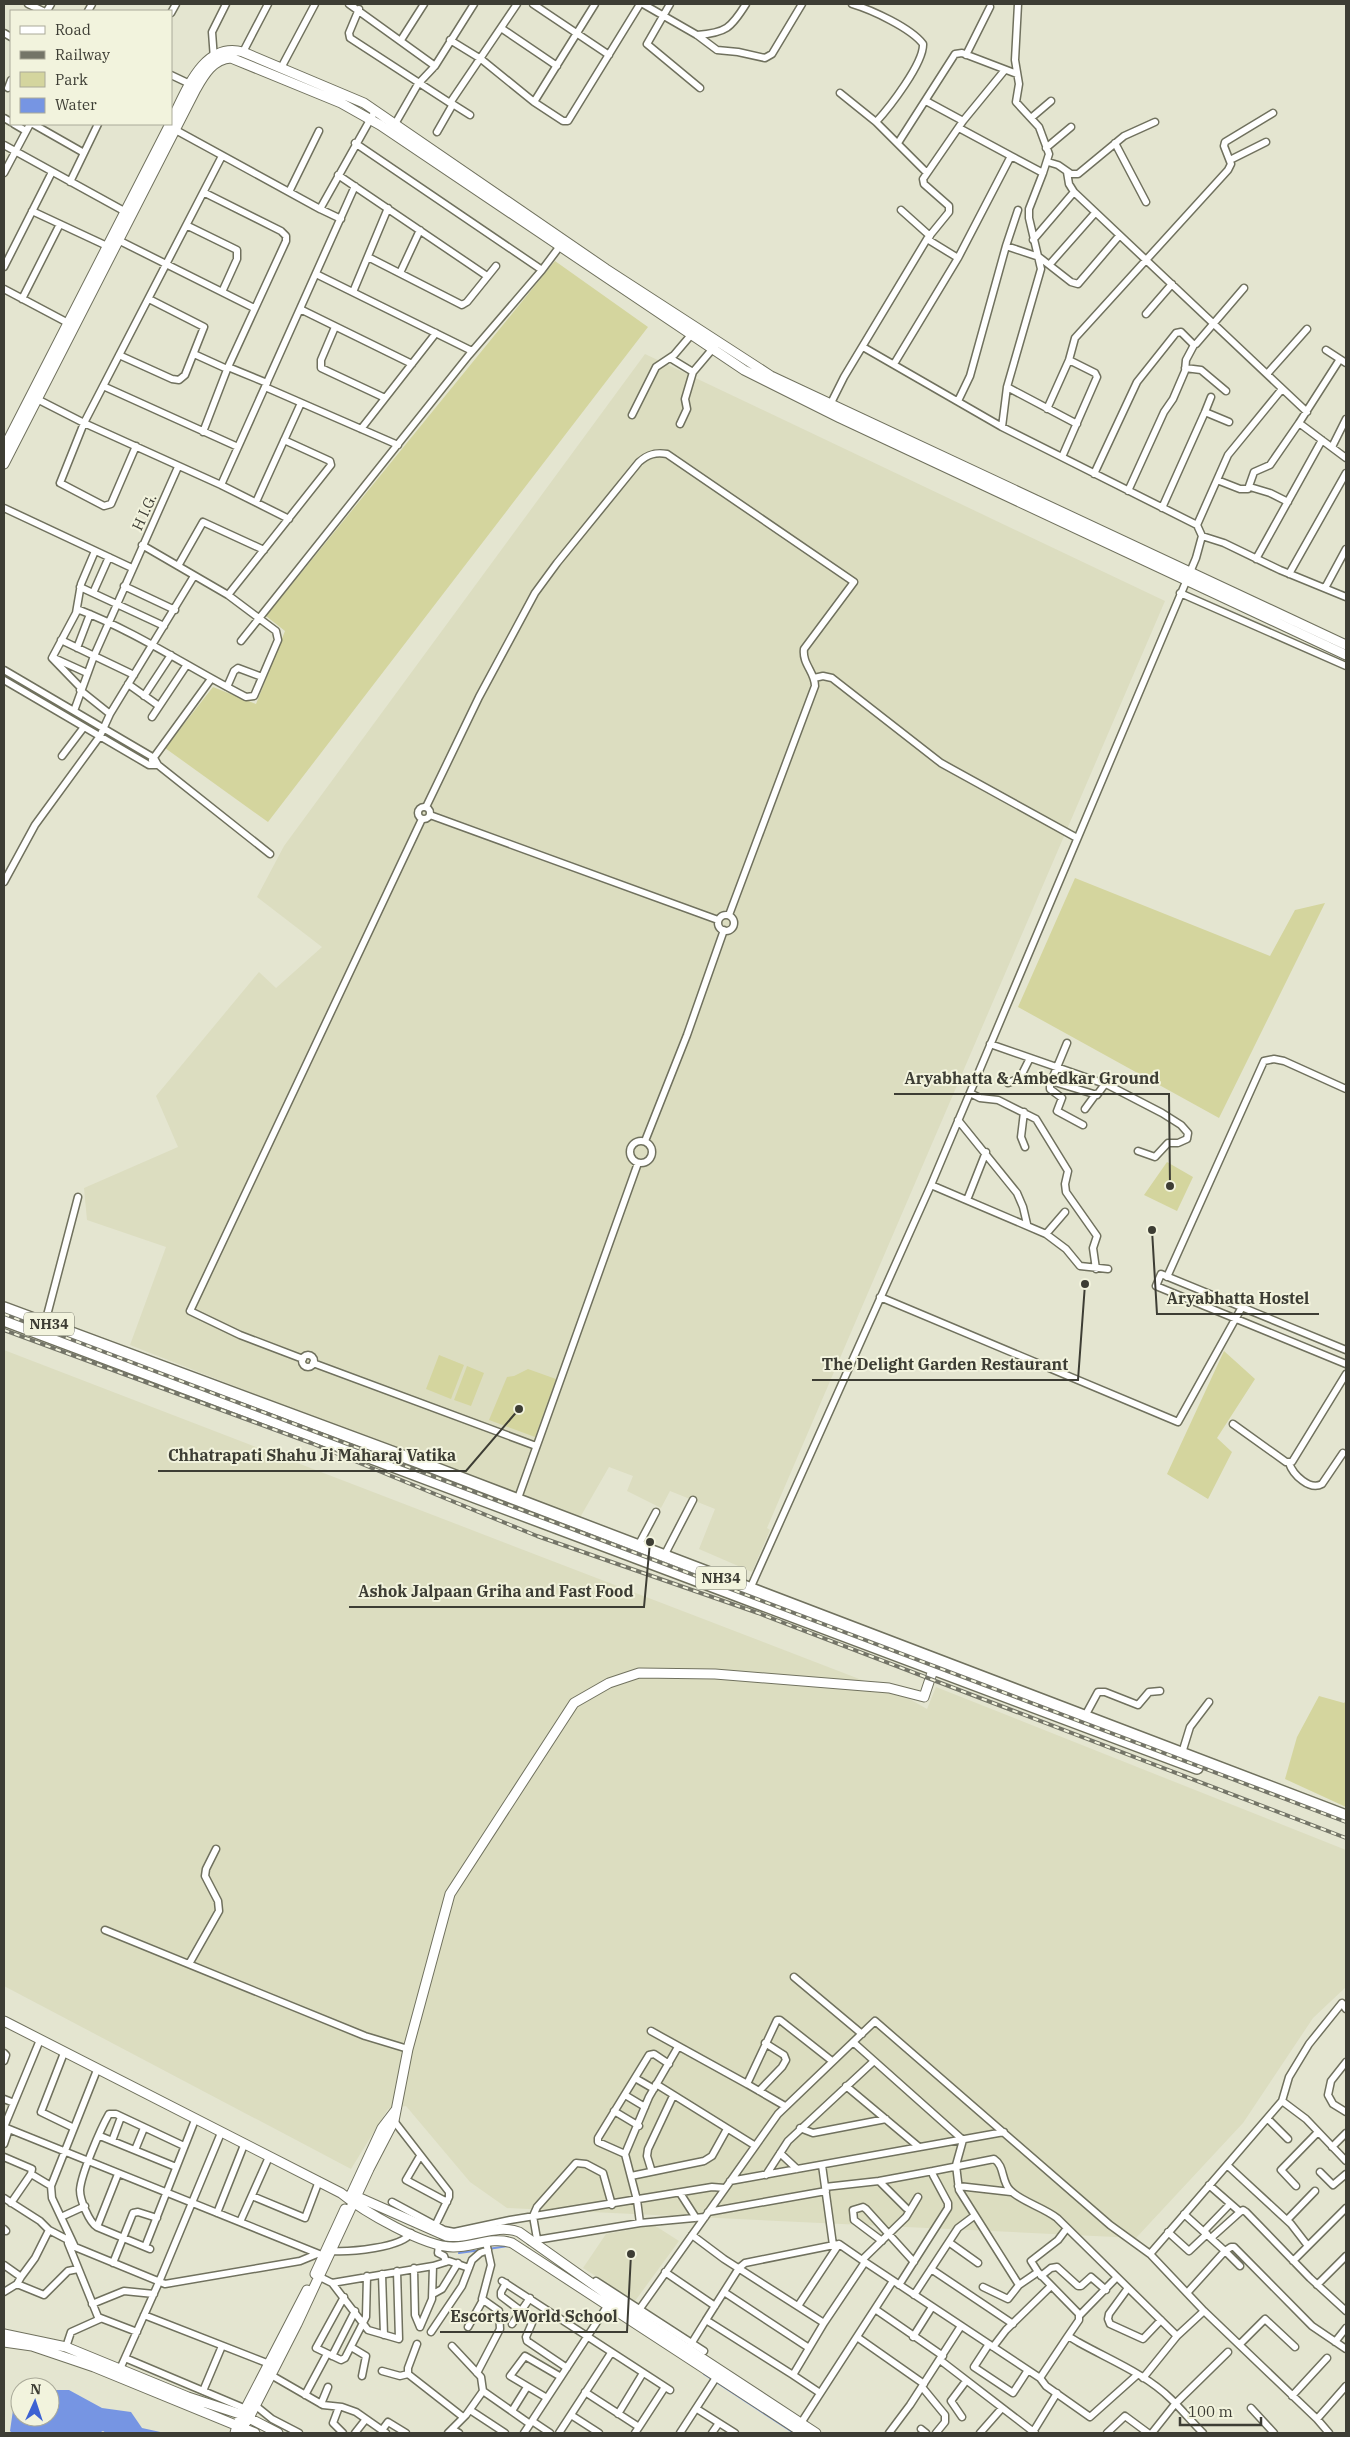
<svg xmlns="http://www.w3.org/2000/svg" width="1350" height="2437" font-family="'IBM Plex Serif',serif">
	<rect width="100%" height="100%" fill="#e4e5d0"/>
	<path fill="#dcddc0" d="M645,354L1165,601L767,1528L770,1530L752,1572L699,1549L715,1509L670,1491L661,1508L627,1491L633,1476L609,1467L578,1521L130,1345L166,1247L87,1220L84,1188L178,1147L156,1096L259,972L276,988L322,947L257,897L284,846Z
		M4,1350L906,1697L927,1709L936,1687L1346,1850V1987L1313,2018L1243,2123L1136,2238L507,2208L470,2182L406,2106L388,2109L351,2169L4,1986Z
		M654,2225L679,2241L635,2301L583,2268L606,2234Z"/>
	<path fill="#d4d59e" d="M555,261L648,327L268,822L165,748L213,687L256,704L285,631L266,616Z
		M1075,878L1270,956L1295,910L1325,903L1219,1118L1018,1007Z
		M1167,1162L1193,1177L1177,1211L1144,1195Z
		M1224,1351L1255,1379L1217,1438L1232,1452L1208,1499L1167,1474Z
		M439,1355L464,1365L451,1399L426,1389Z
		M467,1366L484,1373L471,1406L454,1400Z
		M528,1369L556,1379L535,1437L489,1420L507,1377L514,1376Z
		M1319,1696L1344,1703L1346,1701V1807L1285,1779L1297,1737Z"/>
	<path fill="#7695e3" d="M50,2390H69L102,2408L131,2412L142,2428L165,2433H106L103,2431L99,2433H12L10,2431L14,2403L20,2397V2417H50Z"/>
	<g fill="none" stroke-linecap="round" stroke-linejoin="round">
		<path stroke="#7695e3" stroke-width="2" d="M488,2249L508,2246
			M459,2253L481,2250
			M704,2374L794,2433"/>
		<defs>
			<path id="street" d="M28,4L43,11
				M349,4L435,66
				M533,4L609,55
				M643,4L697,35L717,50L738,52L765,58L772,54L802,4
				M670,4L647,44L700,88
				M852,4C872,10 911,28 923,44C924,63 889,108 876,122
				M1018,4L1015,60L1019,84L1016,102L1039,127L1049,154L1043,173
				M359,9L349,33L350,38L450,103L517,4
				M47,11L51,4
				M88,11L92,4
				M171,13L176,4
				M501,28L557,66
				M4,33L11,37
				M697,35C726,33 731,28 746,4
				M401,40L424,4
				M450,40L481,59L534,102L595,4
				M243,52L268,4
				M966,55L990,7
				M214,59L212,32L226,4
				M281,68L315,4
				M171,75L190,84
				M8,88L11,80
				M840,93L876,122L927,173
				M926,101L963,121
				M534,102L563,121H568L640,4
				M451,103L470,115
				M4,118L11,122
				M1031,118L1051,101
				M14,124L26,131
				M33,124L84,153
				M395,124L418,84L435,66L474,4
				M172,128L320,209L375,111
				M959,128L1011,156
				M437,132L453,104
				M898,143L955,54L962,53L1017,74
				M1115,143L1146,202
				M4,145L124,211
				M1046,148L1071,127
				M1230,160L1266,142
				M1048,162L1058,165L1071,174H1078L1124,136L1155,122
				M1067,172L1069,184L1074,192
				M4,173L30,124
				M338,175L487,276
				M70,182L98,124
				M289,192L319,131
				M320,209L341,219
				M901,210L930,236
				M32,211L107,246
				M188,226L237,250V259L222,292
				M118,240L254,308
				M1033,240L1074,192L1307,412
				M1006,246L1018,210
				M368,257L462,305L467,302L496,266
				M958,258L1011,156L1043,173L1029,209V218L1041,269L1007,387L1002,427
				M1050,264L1095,213
				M4,267L52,172
				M542,270L560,246
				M400,273L420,230
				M316,274L472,351
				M4,289L70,324
				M353,292L388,208
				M22,299L60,224
				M300,309L412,364
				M1146,314L1172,284
				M335,327L321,360V368L385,398
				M863,347L1002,427L1197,525L1202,536
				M1326,350L1346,363
				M194,354L227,369
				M119,355L172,379L179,380L185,375L204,327L149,299
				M670,358L693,372
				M1340,359L1299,423L1346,458
				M894,364L958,258L927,239
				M228,367L267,383
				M1185,368L1201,370L1226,391
				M1267,374L1307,329
				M103,386L238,447
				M265,387L398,445
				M1007,387L1077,424
				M35,398L84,423L221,485L289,519
				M958,401L970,376L1006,246L1039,257L1071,282L1078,284L1119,236
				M831,403L844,377L927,239L949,212V206L924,184L923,179L963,121L1004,71
				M1047,409L1069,360L1075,338L1228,170L1231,164L1224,146L1225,142L1273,113
				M1205,412L1211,397
				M632,415L656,367L674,355L691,335
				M680,424L687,409L685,399L693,372L715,346
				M361,429L436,333
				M203,432L228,367L286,241V236L281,231L205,193
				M136,446L111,504L104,506L60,483L84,423L222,156
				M1332,447L1346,419
				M1062,457L1097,377L1095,373L1069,360
				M1094,474L1137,382L1176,333L1181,332L1193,344H1196L1244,288
				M1217,480L1240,489H1248L1254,472L1270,465L1299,423
				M221,485L355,186
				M1250,487L1270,493L1288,502
				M1128,491L1164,412L1173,399L1185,371L1186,360L1194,345
				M256,502L301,403
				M4,508L132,568
				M1162,508L1205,412L1229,422
				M1197,525L1228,455L1282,389
				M1256,559L1322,440
				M178,566L203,522L264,550
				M1289,574L1346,473
				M124,586L175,610
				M80,587L164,626
				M1325,588L1346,549
				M93,593L109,557
				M1180,593L1346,666
				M228,595L331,465L330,461L284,440
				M77,609C137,632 189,668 246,697L254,696L278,640L276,631L228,595L142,545
				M61,640L134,675
				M241,641L469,355L542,270L355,143
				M77,648L90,614
				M54,658L87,673
				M4,670L154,758L158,765L270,854
				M814,678L823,676L832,678L941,763L1077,838
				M4,680L149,765H158
				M128,684L159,706
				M227,687L234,671L238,668L262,677
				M81,688L52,658L76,613L81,584L95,551
				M80,690L110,714
				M144,696L171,655
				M74,711L94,656L178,467
				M152,717L186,666
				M62,756L84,727
				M152,760L211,679
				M418 813a6 6 0 1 1 12 0a6 6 0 1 1-12 0Z
				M426,807L479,697L535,593L557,563L639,462C648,454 656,452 667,454L854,582L804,649C802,664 815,672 815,686L729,915
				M430,815L718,920
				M4,882L35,825L100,736L110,714L194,576
				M718 923a8 8 0 1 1 16 0a8 8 0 1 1-16 0Z
				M1067,1043L1050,1084V1089L1062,1098L1057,1111L1083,1125
				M990,1044L1108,1085L1162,1113L1181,1125L1188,1133L1187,1139L1178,1143H1168L1155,1157L1138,1151
				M1051,1081L1097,1095L1105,1084
				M1008,1083L1020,1078L1030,1058
				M970,1093L980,1098L998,1100L1036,1119L1068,1171L1065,1184L1066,1192L1097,1236L1093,1248L1096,1269
				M1085,1109L1096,1094
				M1024,1112L1021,1137L1025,1147
				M958,1120L1017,1193L1023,1207L1027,1224
				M630 1152a11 11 0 1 1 22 0a11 11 0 1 1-22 0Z
				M645,1141L687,1035L724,930
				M931,1185L1046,1234L1066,1249L1080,1266L1108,1269
				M967,1200L986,1152
				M1046,1234L1065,1212
				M1167,1277L1264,1061L1274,1059L1284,1061L1346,1089
				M880,1297L1178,1422L1242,1307
				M45,1323L78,1197
				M1346,1350L1161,1274L1156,1286L1346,1364
				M302 1361a6 6 0 1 1 12 0a6 6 0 1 1-12 0Z
				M303,1359L240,1335L190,1311L422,819
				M313,1363L536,1446
				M1233,1424L1286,1462H1292L1346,1374
				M1289,1463C1293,1475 1310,1491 1322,1484L1343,1453
				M517,1501L638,1163
				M638,1546L656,1512
				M664,1556L693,1500
				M749,1591L931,1185L1196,558L1202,536L1224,543L1280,570L1346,597
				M1085,1716L1098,1692H1105L1138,1705L1149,1692L1160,1691
				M1182,1753L1190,1727L1209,1702
				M105,1930L365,2036L408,2049
				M189,1964L219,1911L218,1901L205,1876L206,1869L216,1849
				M794,1977L862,2034
				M1346,2009L1342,2003L1309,2044L1289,2077L1282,2101L1227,2165L1291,2224L1308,2246L1346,2208
				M651,2031L747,2084
				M853,2042L963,2140L956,2165L959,2190L1019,2285
				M4,2053L6,2055L4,2061
				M64,2053L41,2112L74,2128
				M1346,2062L1331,2081L1328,2095L1333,2104L1346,2112
				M97,2070L51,2186L52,2198L75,2247L165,2284L300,2261L317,2254
				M635,2078L654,2089
				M656,2084L754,2145
				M846,2086L919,2147
				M759,2091L782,2067L786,2060L784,2055L765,2043
				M625,2095L645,2107
				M4,2099L14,2103
				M1282,2101L1306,2119L1346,2161
				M785,2106L747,2084L777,2020H780L832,2061
				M614,2111L639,2126
				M1268,2119L1288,2139
				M394,2121L449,2192V2197L434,2228
				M4,2127L319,2254
				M4,2127L40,2040
				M800,2128L813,2133L886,2119
				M100,2136L176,2167
				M112,2141L121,2117
				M4,2144L9,2129
				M1332,2147L1346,2133
				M135,2150L144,2128
				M780,2153L797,2169
				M625,2154L598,2142V2138L649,2055L654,2054L669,2064
				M420,2156L406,2180L447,2202
				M4,2157L32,2169L31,2174L11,2203
				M822,2165L833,2245
				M651,2169L647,2156L648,2149L673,2096
				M1320,2172L1333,2185L1346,2174
				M31,2174L51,2186
				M118,2174L97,2227L150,2249
				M766,2175L788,2141L874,2061
				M631,2176L704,2161L712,2156L727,2129
				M730,2181L1004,2132
				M879,2181L933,2171
				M1209,2185L1240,2212L1243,2210L1246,2212L1310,2278L1346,2311
				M958,2186L1011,2192
				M1296,2186L1281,2170L1318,2132
				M825,2187L879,2181L906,2208
				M680,2193L696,2218
				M252,2196L305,2218L319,2181
				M4,2198L40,2221L49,2230L35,2258L21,2277
				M392,2202L444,2230L454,2232L510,2220L712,2187L725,2188
				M708,2212L826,2191
				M217,2213L244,2145
				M1184,2214L1225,2251L1231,2247H1234L1312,2326L1346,2349
				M61,2217L85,2206
				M1287,2220L1315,2191
				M240,2222L269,2157
				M640,2223L705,2217
				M97,2227C89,2222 80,2200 80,2190C81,2174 101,2128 109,2114H116L184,2146
				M1067,2228L1058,2240L1031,2261L1038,2272L1079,2314V2320L1068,2336
				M4,2229L6,2231
				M49,2230L72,2242
				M1204,2231L1230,2204
				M1168,2232L1189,2251L1207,2234
				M1211,2238L1240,2212
				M537,2239L533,2216L537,2207L576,2163L586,2164L603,2173L612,2205
				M530,2241L640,2223L637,2200L625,2154L649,2097L678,2047
				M882,2241L854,2220L853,2210L863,2207L866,2209L914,2262
				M68,2243L98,2317L137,2332
				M950,2243L978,2263
				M439,2245L438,2253L444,2256L446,2262
				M145,2247L195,2120
				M332,2251C349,2252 402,2248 411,2233
				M1150,2254L1204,2311L1317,2419L1329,2433
				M862,2260L906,2217L918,2197
				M1293,2261L1308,2246
				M865,2262L1040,2378
				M113,2263L133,2213L138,2212L157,2218
				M4,2265L21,2277L17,2284L4,2292
				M414,2268L415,2315L420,2327
				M931,2269L1013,2324
				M665,2272L715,2306
				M382,2274L384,2335
				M1041,2276L1051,2268L1057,2267L1078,2286H1081L1091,2277L1106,2290
				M320,2277L332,2283L368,2330L399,2339L397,2271
				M502,2281L670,2390
				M596,2281L704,2351
				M332,2283L433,2266
				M506,2283L501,2292V2296L521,2311
				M17,2284L44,2295L68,2271L78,2269
				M899,2285L948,2208V2203L933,2175V2171L994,2159C1005,2166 1001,2181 1010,2190C1020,2201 1043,2207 1057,2218L1177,2336
				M1317,2285L1346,2256
				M983,2287L1008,2299L1019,2285L1038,2272
				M1128,2288L1109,2314L1108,2319L1110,2324L1143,2339L1161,2320
				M724,2292L809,2348
				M1187,2293L1225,2251L1240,2266
				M433,2294L442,2289L458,2263
				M914,2295L958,2228L974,2216
				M344,2297L316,2348L341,2360L345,2358L366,2317L367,2276
				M92,2304L124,2291L154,2294
				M798,2306L839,2244
				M875,2309L943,2356
				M520,2313L532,2323L526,2337L527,2341L567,2368
				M144,2315L272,2365
				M1079,2316L1117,2277
				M634,2317L778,2114L875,2021L1110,2225L1150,2254L1227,2165
				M706,2320L739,2268L745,2263L839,2244L865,2262L824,2323
				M512,2324L530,2298
				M420,2327L432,2299L433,2266L449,2261L469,2268
				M468,2327L483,2300
				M431,2332L462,2286L472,2260L480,2253L488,2250
				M857,2337L924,2384
				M913,2337L932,2307
				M1335,2342L1346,2328
				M417,2344L408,2368V2374L463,2417
				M989,2344L974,2367L1013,2393L1028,2370
				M1240,2344L1265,2319L1295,2347
				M452,2346L481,2377L483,2391
				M66,2347L71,2332L100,2319
				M351,2347L366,2356L362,2376
				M993,2347L1006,2330L1051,2286
				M688,2349L706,2320L793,2375L824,2323L724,2259L692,2235
				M332,2356L355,2311
				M125,2358L246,2409
				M940,2360L1035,2433
				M120,2369L159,2282L221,2133
				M382,2371L400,2376L408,2374
				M477,2373L500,2329L499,2311L482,2299L491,2265L486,2242
				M271,2375L323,2405L342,2407L356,2412L386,2433
				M793,2375L820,2393
				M1137,2375L1090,2417L1046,2386L1040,2378L1068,2336L1078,2342C1108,2359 1146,2374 1171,2399C1182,2410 1192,2422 1203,2433
				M1143,2378L1177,2336L1204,2311
				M922,2387L945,2415V2422L936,2433
				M203,2391L222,2346
				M585,2392L639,2427L635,2433
				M305,2395L327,2354
				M1292,2396L1327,2358
				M547,2398L510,2376L525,2356L561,2377
				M321,2404L328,2387
				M256,2406L272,2419L299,2433
				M339,2407L333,2423L343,2433
				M1251,2408L1274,2433
				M697,2409L735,2433
				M470,2410L505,2433
				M512,2411L527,2387
				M618,2414L643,2373
				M571,2415L599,2433
				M962,2417L951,2401L966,2381
				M1317,2419L1346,2386
				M801,2423L893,2281
				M639,2427L665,2387
				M452,2429L459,2433
				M921,2429L926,2433
				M382,2430L388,2422L406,2433
				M1033,2432L1057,2393
				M355,2433L366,2419
				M448,2433L466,2415L483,2391L530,2424L532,2421
				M524,2433L530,2424
				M550,2433L532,2421L608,2305
				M559,2433L611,2353
				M680,2433L719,2373
				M712,2433L719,2423
				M889,2433L910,2405L961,2326
				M980,2433L1002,2408
				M1107,2433L1125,2416L1148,2433
				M1152,2433L1175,2404L1228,2352"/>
			<path id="secondary" d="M171,121C186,92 203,41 243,52L364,103L606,269L771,376L1346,645
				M4,448L170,124
				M4,464L196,89C204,75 213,59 231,58L341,103L380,125L744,370L840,418L1346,655
				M4,2021L341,2193C363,2211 426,2248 454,2247C473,2247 493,2236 512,2243L803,2433
				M351,2194L446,2236C470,2240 496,2223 519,2232L636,2315L816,2433
				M350,2197L382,2128L395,2111
				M315,2274L345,2209
				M4,2334L66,2347L188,2397L243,2415L278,2433
				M4,2342L32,2346L94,2367L255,2433
				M235,2433L237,2425L307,2290
				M238,2433L249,2418L297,2324L369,2169L394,2121L408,2049L450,1894L574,1703L609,1683L639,1673L715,1674L889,1688L924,1697L934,1667"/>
			<path id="highway" d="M4,1308L424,1464L1346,1816
				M4,1320L1197,1768"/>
		</defs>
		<use href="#street" stroke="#70715e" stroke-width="9"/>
		<use href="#secondary" stroke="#70715e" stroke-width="11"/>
		<use href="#highway" stroke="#70715e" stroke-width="14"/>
		<use href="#street" stroke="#fff" stroke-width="6"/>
		<use href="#secondary" stroke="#fff" stroke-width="9"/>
		<use href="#highway" stroke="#fff" stroke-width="11"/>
		<defs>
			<path id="rail" d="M4,1314L1346,1822
				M4,1330L311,1443L537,1536L758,1613L1346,1838"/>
		</defs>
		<use href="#rail" stroke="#747568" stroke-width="4"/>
		<use href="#rail" stroke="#f2f3dd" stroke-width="2" stroke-dasharray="5.5" stroke-linecap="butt"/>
	</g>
	<g text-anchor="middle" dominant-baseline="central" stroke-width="4" stroke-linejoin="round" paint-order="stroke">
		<g fill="#f2f3dd" stroke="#737467" stroke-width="1">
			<rect x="24" y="1312.5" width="50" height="23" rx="4"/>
			<rect x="696" y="1566.5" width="50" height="23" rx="4"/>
		</g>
		<g font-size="14" font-weight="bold" fill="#3d3d34">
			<text x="49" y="1324">NH34</text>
			<text x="721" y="1578">NH34</text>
		</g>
		<g font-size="15" fill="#3d3d34" stroke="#f2f3dd">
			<text transform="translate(144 512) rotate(-65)">H I.G.</text>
		</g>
	</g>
	<path fill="none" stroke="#3d3d34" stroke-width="2" d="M1170 1186L1169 1094H894M1152 1230L1157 1314H1319M1085 1284L1078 1380H812M519 1409L466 1471H158M650 1542L644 1607H349M631 2254L627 2332H440"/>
	<g fill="#3d3d34" stroke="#f2f3dd" stroke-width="2">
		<circle cx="1170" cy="1186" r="5"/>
		<circle cx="1152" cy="1230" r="5"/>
		<circle cx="1085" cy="1284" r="5"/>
		<circle cx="519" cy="1409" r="5"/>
		<circle cx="650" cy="1542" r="5"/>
		<circle cx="631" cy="2254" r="5"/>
	</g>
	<g font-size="16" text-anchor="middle" font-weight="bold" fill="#3d3d34" stroke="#f2f3dd" stroke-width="4" stroke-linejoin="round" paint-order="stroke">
		<text x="1032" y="1084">Aryabhatta &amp; Ambedkar Ground</text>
		<text x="1238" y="1304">Aryabhatta Hostel</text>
		<text x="945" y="1370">The Delight Garden Restaurant</text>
		<text x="312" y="1461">Chhatrapati Shahu Ji Maharaj Vatika</text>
		<text x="496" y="1597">Ashok Jalpaan Griha and Fast Food</text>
		<text x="534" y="2322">Escorts World School</text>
	</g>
	<rect width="1350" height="2437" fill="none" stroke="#3d3d34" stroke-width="10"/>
	<rect x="10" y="10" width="162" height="115" fill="#f2f3dd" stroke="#aaaa99"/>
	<rect x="20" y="26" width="25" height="8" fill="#ffffff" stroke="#aaaa99"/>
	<text x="55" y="35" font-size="15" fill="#3d3d34">Road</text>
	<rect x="20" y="51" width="25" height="8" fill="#747568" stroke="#aaaa99"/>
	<text x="55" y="60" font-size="15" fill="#3d3d34">Railway</text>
	<rect x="20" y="72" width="25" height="15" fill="#d4d59e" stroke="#aaaa99"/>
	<text x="55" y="85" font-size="15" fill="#3d3d34">Park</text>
	<rect x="20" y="98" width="25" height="15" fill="#7695e3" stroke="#aaaa99"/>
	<text x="55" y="110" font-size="15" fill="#3d3d34">Water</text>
	<g transform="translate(35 2402) rotate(3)"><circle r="24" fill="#f2f3dd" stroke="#aaaa99"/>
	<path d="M0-4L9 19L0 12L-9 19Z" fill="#3d62d3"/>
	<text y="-8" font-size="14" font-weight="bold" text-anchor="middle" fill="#3d3d34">N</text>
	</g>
	<path d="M1180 2417v8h81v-8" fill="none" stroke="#3d3d34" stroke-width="2.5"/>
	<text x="1188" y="2417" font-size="15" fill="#3d3d34" stroke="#f2f3dd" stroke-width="4" paint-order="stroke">100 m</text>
</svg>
